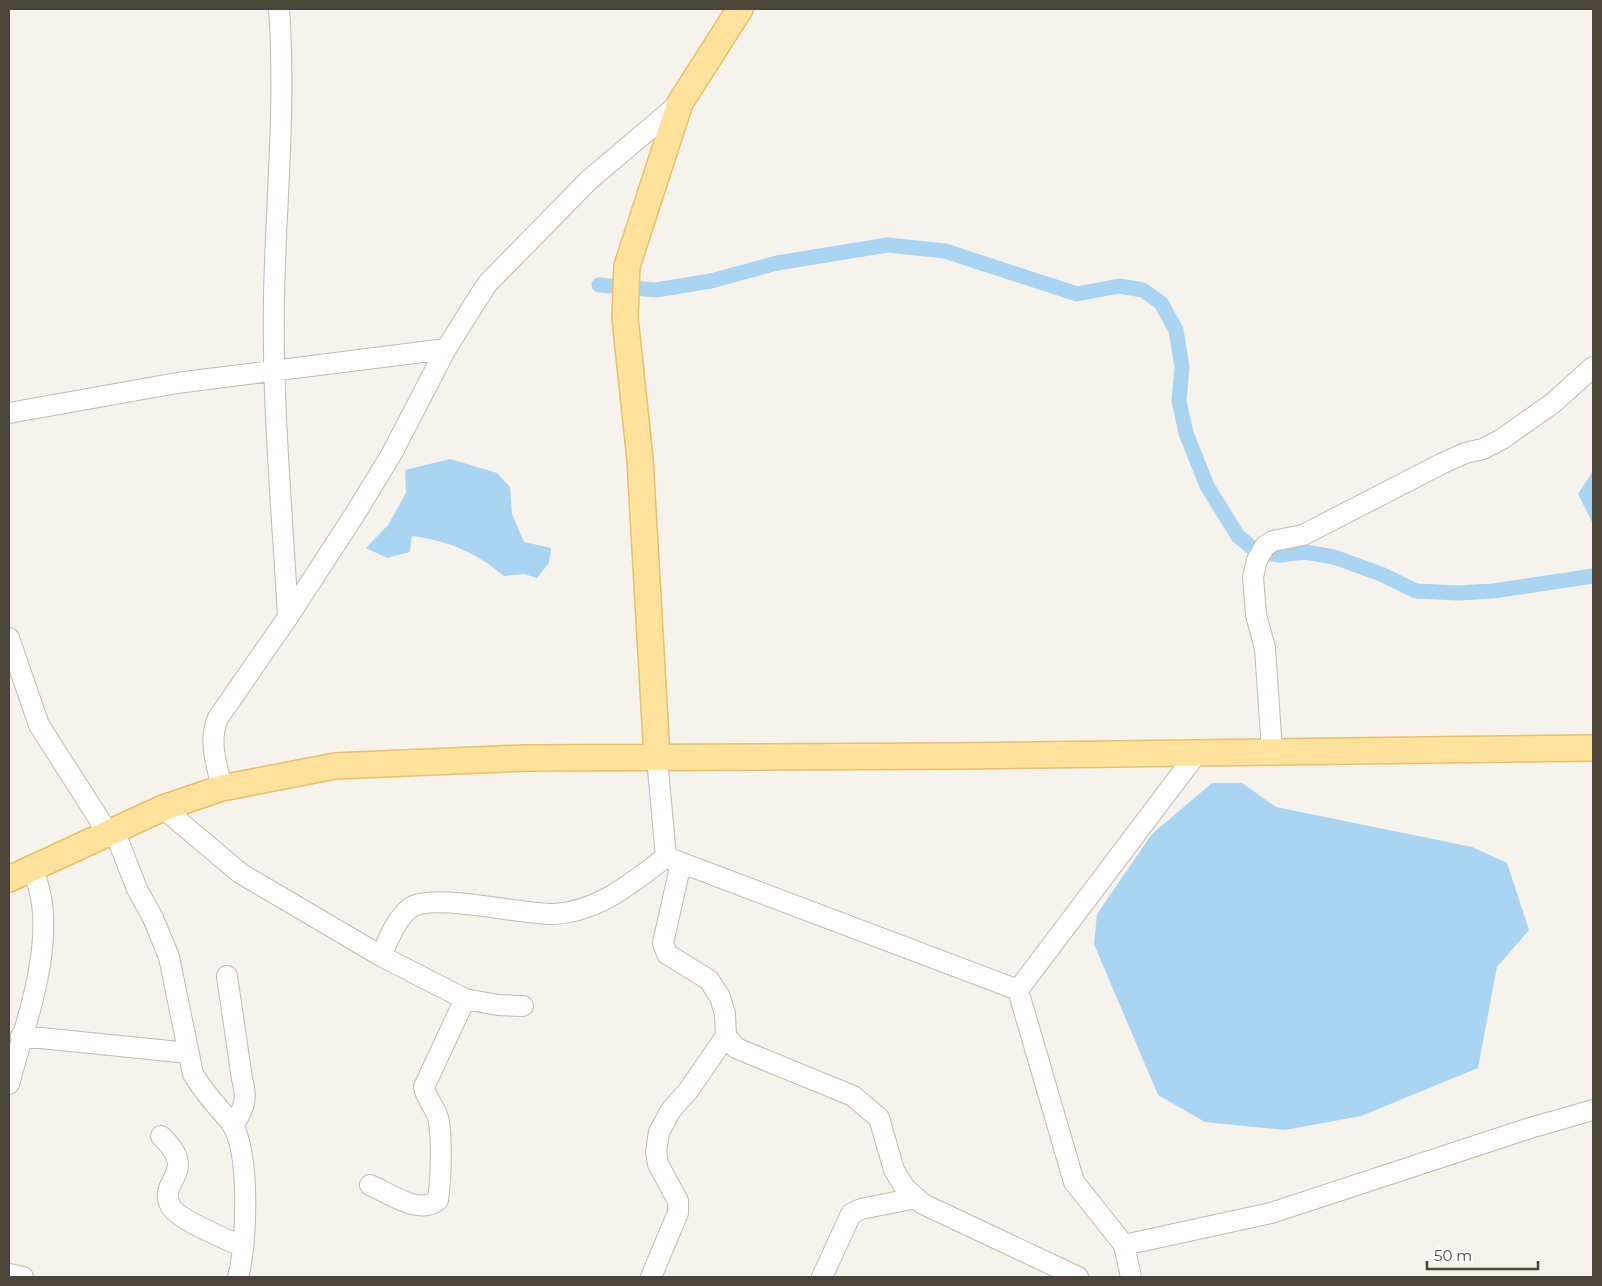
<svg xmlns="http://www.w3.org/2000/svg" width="1602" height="1286" font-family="Montserrat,sans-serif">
	<rect width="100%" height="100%" fill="#f6f3ec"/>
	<path fill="#a9d4f2" d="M450,459L497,473L510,487L512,514L524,542L551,548L549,563L537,578L524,574L504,576C475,552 449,541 412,536L410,552L387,558L366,548L388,525L406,493L405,470Z
		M1593,471V524L1578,494Z
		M1212,783H1242L1276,807L1472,847L1507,863L1529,930L1497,967L1478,1068L1361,1116L1285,1130L1205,1122L1158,1095L1094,944L1097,914L1152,834Z"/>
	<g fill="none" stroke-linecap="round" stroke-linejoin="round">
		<path stroke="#a9d4f2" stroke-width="15" d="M599,285L656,290L711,281L777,263L888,245L945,251L1077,294L1119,286L1143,290L1161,303L1176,330L1182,367L1179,401L1186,433L1207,486L1238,536L1257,552L1281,555L1305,552L1334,557L1381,574L1416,591L1458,593L1493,591L1593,576"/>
		<defs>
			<path id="minor" d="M279,9C286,105 276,200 274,296C272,403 282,510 288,617
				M9,413L177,383L446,349
				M9,638L39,725L108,833
				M1272,751L1265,648L1256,615L1253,577L1257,560L1265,546L1273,541L1303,535L1441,464L1465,453L1483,449L1502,439L1553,403L1593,367
				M657,758L666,857L1018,990L1074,1182L1124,1245L1131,1277
				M222,788C217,765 208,741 218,718L288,617L355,514L391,455L446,349L487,284L589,180L680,103
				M163,808L240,873L381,956L465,999L498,1005L523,1006
				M114,830L137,889L153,918L169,957L193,1074C200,1085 207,1095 216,1105C221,1112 229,1118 233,1126C250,1155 247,1246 238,1277
				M681,863L663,943L667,954L709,980L720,997L725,1014L726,1036L736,1048L853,1096L879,1118L894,1170L905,1188L923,1204L1078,1277
				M381,956C389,939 395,920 410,908C432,892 522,915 553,914C598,912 632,883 666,857
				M227,976L242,1079C248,1099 244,1109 233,1126
				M1018,990L1197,753
				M21,1036L189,1053
				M9,1084C25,1023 63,928 31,868
				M161,1136C200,1173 158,1179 170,1205C177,1220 227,1239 243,1247
				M370,1185C389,1193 420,1216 438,1200C441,1178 442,1144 439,1122C437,1108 426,1100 424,1087L465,999
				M1124,1245L1271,1213L1530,1128L1593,1110
				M9,1274L23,1277
				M651,1277L678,1213V1201L658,1164L656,1152L659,1132L671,1110L688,1091L726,1036
				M822,1277L851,1214L861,1209L916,1198"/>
			<path id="major" d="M657,758L640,459L625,318L627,266L680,103L740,9
				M9,879L163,808L222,788L335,766L525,758L959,756L1593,748"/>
		</defs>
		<use href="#minor" stroke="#c2bbae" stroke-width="22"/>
		<use href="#major" stroke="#e6c16a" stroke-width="28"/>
		<use href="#minor" stroke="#fff" stroke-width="20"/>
		<use href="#major" stroke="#ffe39c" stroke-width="25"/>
	</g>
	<rect width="1602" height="1286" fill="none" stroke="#4b4439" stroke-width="20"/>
	<path d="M1427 1261v8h111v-8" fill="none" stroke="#4b4439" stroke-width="2.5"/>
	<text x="1434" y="1261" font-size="15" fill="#4b4439" stroke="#ffffff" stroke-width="4" paint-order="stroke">50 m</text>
</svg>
